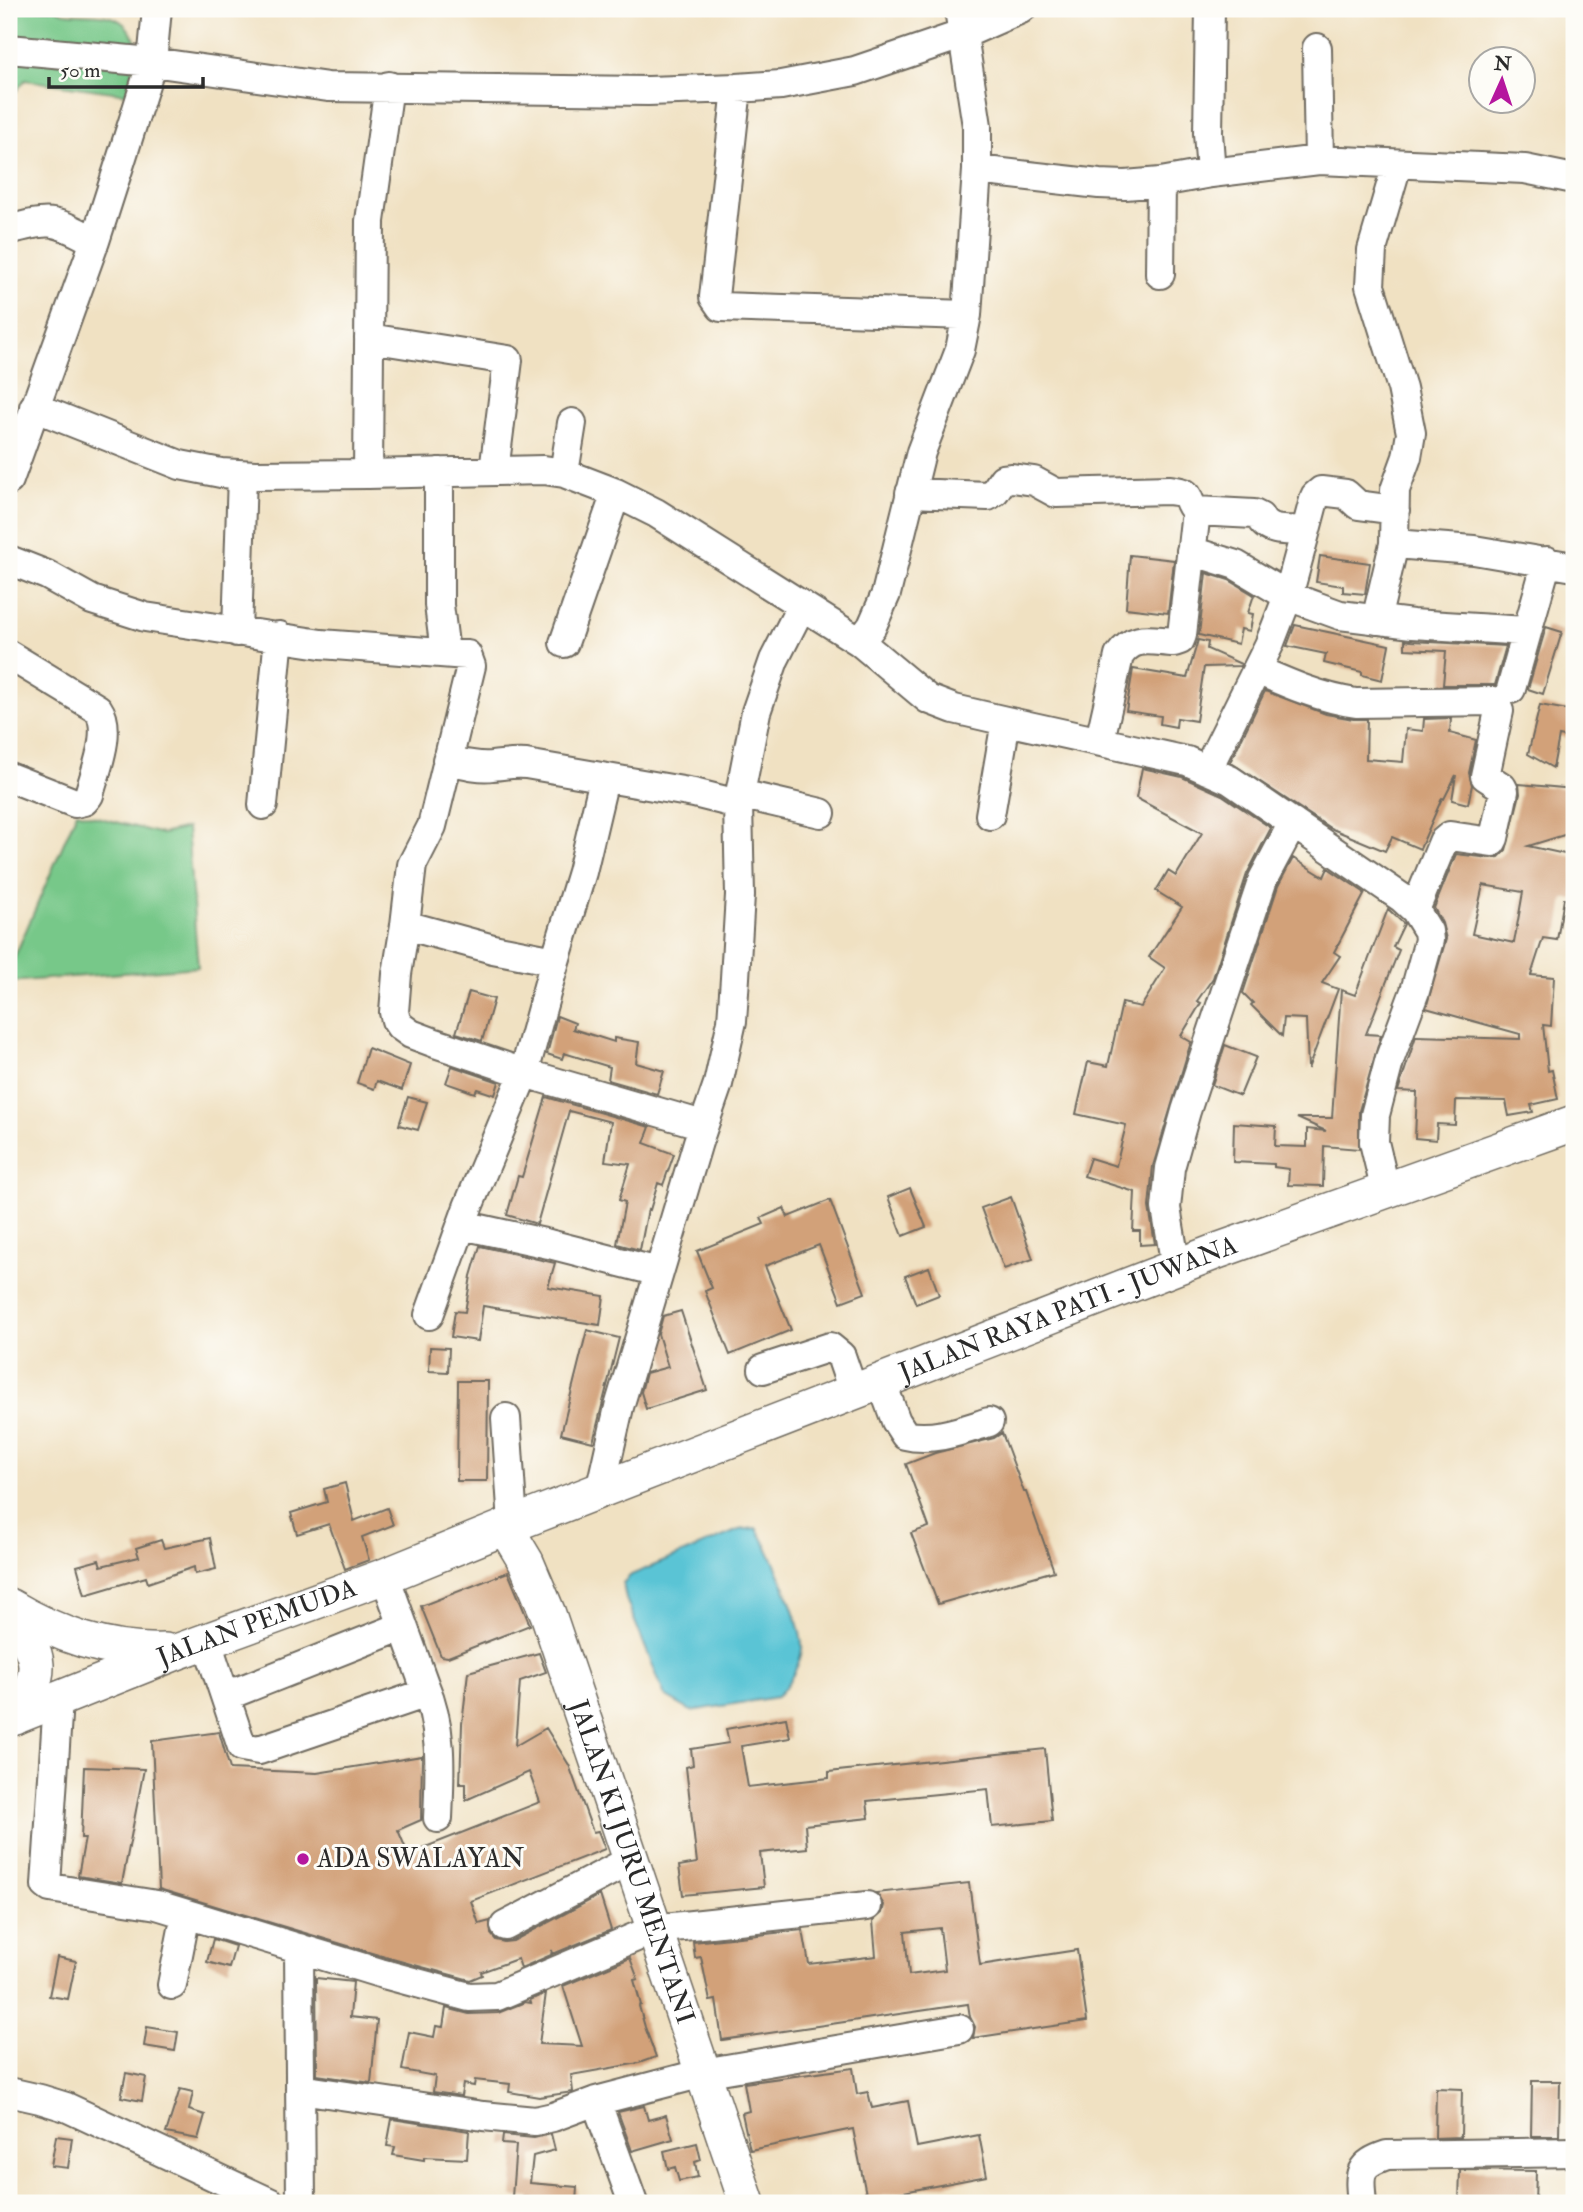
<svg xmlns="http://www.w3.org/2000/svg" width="1583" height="2212" font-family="'IM FELL Double Pica',serif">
	<rect width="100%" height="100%" fill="#fdfcf7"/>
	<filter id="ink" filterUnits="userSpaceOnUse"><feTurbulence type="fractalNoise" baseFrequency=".0143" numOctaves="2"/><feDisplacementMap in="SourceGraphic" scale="14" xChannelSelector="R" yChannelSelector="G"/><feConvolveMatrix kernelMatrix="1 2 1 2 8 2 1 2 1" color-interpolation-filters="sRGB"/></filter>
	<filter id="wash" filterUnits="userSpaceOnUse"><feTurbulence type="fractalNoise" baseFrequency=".00686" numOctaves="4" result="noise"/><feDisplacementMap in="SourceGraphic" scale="28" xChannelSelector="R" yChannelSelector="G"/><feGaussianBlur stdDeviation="1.57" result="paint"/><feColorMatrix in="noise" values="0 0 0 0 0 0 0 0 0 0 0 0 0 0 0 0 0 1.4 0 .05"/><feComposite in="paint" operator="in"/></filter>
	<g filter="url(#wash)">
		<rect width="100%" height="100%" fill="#f0e1c2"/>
		<path fill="#77c889" stroke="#517a5a" stroke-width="2" d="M9,9H56C69,20 107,7 125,25C130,30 134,38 138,44L127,94L25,80L9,100Z
			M77,812L162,834L187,828L198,967L9,982V970Z"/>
		<path fill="#5ac4d5" stroke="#427880" stroke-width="2" d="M756,1528C769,1546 804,1628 802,1649C800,1666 788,1685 777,1697L691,1711L665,1696L626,1599L623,1583L631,1575L739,1530Z"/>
		<g id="blocks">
			<path fill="#d2a179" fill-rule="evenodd" d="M1130,555L1174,560L1168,613L1126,608Z
				M1320,556L1370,563L1365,594L1343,592V586L1316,582Z
				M1206,573L1229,580L1254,595L1248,613L1253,614L1250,631L1241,629L1238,644L1199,635Z
				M1295,625L1389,645L1382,680L1362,675V672L1324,663L1326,654L1287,646Z
				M1546,627L1562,632L1543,694L1528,689Z
				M1198,640L1208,642L1207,649L1241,664L1240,666L1204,667L1196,721L1177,718L1176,727L1160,724L1161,716L1126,711L1133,669L1187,678Z
				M1405,640L1411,641L1506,646L1495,685H1443L1446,651L1405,649Z
				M1265,691L1326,714L1353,719H1367L1366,759L1403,762L1406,729L1423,731L1424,719L1451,718L1450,733L1476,740L1469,773L1472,785L1468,804L1452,800L1456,775L1444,799L1442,798L1420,849L1392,837L1385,851L1330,828L1230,762Z
				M1540,705L1574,711V739L1559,736L1553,768L1528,754Z
				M1142,768L1182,777L1222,795L1271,828L1247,874L1213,978L1197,1001L1201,1003L1181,1036L1191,1042L1153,1166L1149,1207L1155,1244L1140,1245V1231H1133L1135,1192L1084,1176L1090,1158L1116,1166L1126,1125L1076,1114L1088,1062L1108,1066L1122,1003L1141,1007L1165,968L1149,957L1182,907L1156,891L1168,871L1176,876L1202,833L1136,798Z
				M1519,784L1574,789V832L1528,846L1574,856V899H1564L1557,940L1543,938L1531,975L1554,977L1551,1026L1543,1025L1548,1071L1552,1070L1558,1099L1531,1105L1533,1112L1509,1116L1506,1101L1456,1100L1455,1125L1437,1124L1436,1140L1415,1138L1417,1092L1398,1091L1416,1036L1520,1039V1034L1426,1008L1446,939L1442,923L1434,908L1456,854L1490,858L1499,857L1506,850L1520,794ZM1483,885L1523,892L1514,943L1472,934Z
				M1293,858L1324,877L1328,868L1365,893L1334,952L1340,956L1322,983L1338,989L1308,1069L1306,1019L1284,1018L1282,1036L1251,1005L1253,1003L1243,993L1278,886Z
				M1388,909L1404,924L1393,947L1399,950L1366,1034L1381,1035L1359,1111V1149L1324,1146L1323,1186L1288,1185L1289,1169L1274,1167V1164L1233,1162L1234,1123L1276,1126L1275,1146L1307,1147V1129L1326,1131L1297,1118H1332L1341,990L1355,995Z
				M469,992L494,999L482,1041L456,1033Z
				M557,1016L575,1023L573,1029L614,1042V1038L639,1042L636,1063L664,1071L657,1094L608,1080L610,1067L564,1053L562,1059L547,1054Z
				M1225,1045L1256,1057L1240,1096L1212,1085Z
				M368,1048L410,1065L402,1090L377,1081L374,1089L357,1083Z
				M452,1066L499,1082L495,1095L477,1089L475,1093L446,1083Z
				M408,1097L427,1102L418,1130L399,1125Z
				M546,1097L650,1127L644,1143L674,1154L663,1185L658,1183L650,1210L648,1209L640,1250L617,1244L625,1202L619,1200L630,1164L605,1161L611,1122L569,1111L537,1224L507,1215L518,1176L522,1177Z
				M910,1188L926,1227L903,1236L888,1197Z
				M1011,1197L1033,1259L1004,1269L981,1208Z
				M830,1200L865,1293L841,1302L819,1245L765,1266L791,1330L730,1355L705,1291L712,1288L697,1251L764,1224L761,1218L784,1208L788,1217Z
				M480,1246L555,1263L548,1287L604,1296L600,1325L483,1306L478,1341L451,1337L455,1311L465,1312L471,1276Z
				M929,1267L939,1295L916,1304L905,1276Z
				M681,1311L707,1390L646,1409L641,1392L646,1373L668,1367L658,1334L663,1316Z
				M587,1330L619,1338L593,1442L561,1434Z
				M430,1347L449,1348L448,1372L429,1371Z
				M458,1381H488L487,1481H457Z
				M1002,1433L1024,1492H1026L1054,1571L938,1604L911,1533L929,1527L906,1464L935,1453L994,1438Z
				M345,1483L354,1521L387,1508L393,1525L362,1537L369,1560L345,1569L329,1524L297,1534L291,1513L327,1502L324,1489Z
				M210,1538L216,1569L195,1574L194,1567L148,1583L146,1577L85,1595L77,1566L99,1560L101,1566L139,1557L136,1548L161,1540L164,1548Z
				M508,1572L530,1625L448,1657L441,1656L421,1606Z
				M539,1653L546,1672L520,1681L515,1746L546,1728L569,1765L593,1832L598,1831L605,1849L471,1901L479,1924L490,1921L491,1934L496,1940L504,1942L513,1941L600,1895L611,1930L553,1954L552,1950L551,1955L521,1968L518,1959L514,1960L481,1972L482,1975L470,1980L385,1957L159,1889L152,1741L219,1732L230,1769L317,1773L422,1756L421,1820L398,1830L408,1854L540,1802L529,1772L466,1800V1784H460L462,1724L468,1672Z
				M786,1718L790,1738L741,1746L748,1787L829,1778V1772L1045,1749L1052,1821L992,1827L988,1789L867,1801L869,1818L805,1825L807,1848L760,1853L764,1887L683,1895L679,1866L697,1863L686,1767L693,1765L691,1749L729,1743L726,1729Z
				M84,1767L144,1769L122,1883L78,1876L85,1838H81Z
				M969,1883L980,1965L1077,1950L1087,2021L973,2038L975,2027L970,2017L968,2004L722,2040L716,2000L710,2001L701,1957L695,1958L693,1942L803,1930L809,1964L876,1956L873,1921L882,1913L884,1905L876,1893ZM940,1928L945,1970L909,1975L905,1932Z
				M213,1939L235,1946L229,1968L207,1962Z
				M57,1957L76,1961L68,1999L49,1996Z
				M630,1958L638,1979L634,1980L641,2005L639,2006L645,2027L656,2057L639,2063L571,2075L573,2092L539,2097L509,2092L510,2084L475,2080L474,2086L463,2084L461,2096L433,2092L435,2076L402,2070L409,2032L434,2037L436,2026L443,2027L446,2008L469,2014L498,2013L525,2002L531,2003L530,2000L546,1993L539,2044L582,2046L563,1986Z
				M316,1978L353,1982L350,2017L377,2020L371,2083L317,2075Z
				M147,2027L178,2032L175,2051L144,2046Z
				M853,2068L857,2094L868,2092L872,2108L908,2101L917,2147L979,2135L987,2176L867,2199L853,2129L750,2150L742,2113L749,2111L744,2083Z
				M126,2073L146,2077L142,2101L121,2097Z
				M1532,2081H1560L1559,2136H1531Z
				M1436,2088L1462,2089L1461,2137L1435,2138Z
				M180,2089L193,2092L189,2110L205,2115L198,2139L166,2133Z
				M644,2106L648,2120L666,2115L673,2139L632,2151L618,2112Z
				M392,2119L469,2131L467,2159L424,2157V2160L393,2155L395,2147L387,2146Z
				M551,2134L555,2150L533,2156L530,2183L577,2187L576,2203H534L531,2202V2198L512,2197L516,2145L502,2144L503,2135L534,2138Z
				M56,2136L72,2138L68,2168L51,2166Z
				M697,2143L701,2160L695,2162L698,2177L679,2181L675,2167L668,2169L664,2151Z
				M1460,2170L1536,2171L1535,2203H1459Z"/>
		</g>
	</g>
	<g filter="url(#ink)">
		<use href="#blocks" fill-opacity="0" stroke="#706b60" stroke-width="2"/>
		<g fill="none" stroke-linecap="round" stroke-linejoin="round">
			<defs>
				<path id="minor" d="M1210,9L1208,133L1211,173
					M1317,48L1319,160
					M9,49L152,62L328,87L648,91L737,88L781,85L855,71L964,34L1021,9
					M737,88L714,297L721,307L967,315
					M977,170L1099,184L1125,185L1161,182L1211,173L1319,160L1525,169L1574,179
					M9,230C54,217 54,221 95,241
					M1160,274L1161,182
					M369,338L508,360L494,471
					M34,407L180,465L221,473L255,475L368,474L544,470L564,473L616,493L656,513L860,642L928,699L954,709L1006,721L1187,761L1230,780L1402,898L1415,910L1428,931L1429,940L1415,991L1390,1058L1375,1115L1374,1142L1386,1192
					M439,472V605L445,652
					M564,473L572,423
					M368,474L370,221L389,86
					M9,480L95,241L121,160L152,62L157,9
					M910,493L988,496L995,491L1003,479L1012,478L1034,481L1056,493L1169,490C1197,493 1182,498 1196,511L1254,514L1260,517C1267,534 1290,530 1306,530L1315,496L1321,491L1346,494L1358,505L1395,510
					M1394,544L1474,550L1574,567
					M1191,551L1236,565L1288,596L1306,530
					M9,560L47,575L92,600L145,617L321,644L467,655L471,666L432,826L412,865L405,925L397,974L394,1012L396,1020L400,1026L411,1034L435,1043L524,1073L703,1125
					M1376,620L1394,544L1395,490L1407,457L1411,433L1402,388L1370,286L1372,250L1397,165
					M237,632L242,475
					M860,642L872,626L886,594L921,452L960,350L967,315L977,170V126L959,9
					M564,643L616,493
					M9,655L98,709C113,730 95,772 89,795L84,801L75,803L9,777
					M1257,670C1289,684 1321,698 1356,703L1494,701L1499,711L1485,776L1502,787L1504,791L1494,838L1492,842L1450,836L1443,842L1415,910
					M1511,689L1547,561
					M1100,740L1119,656C1134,634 1150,641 1174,642L1180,640L1182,635L1196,511
					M447,760C462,763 477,768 492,766C504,765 513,763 526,764L694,793L738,804
					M1207,770L1269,645L1288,596L1340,615L1412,624L1526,631
					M740,794L821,813
					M263,805L279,636
					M990,815L1006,721
					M405,925L493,949L555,961L524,1073L468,1207L429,1315
					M555,961L582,872L604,779
					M462,1225L549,1244L659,1272
					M1176,1267L1166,1208L1170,1168L1186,1111L1263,879L1293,823
					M763,1369L830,1347L841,1356L853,1391
					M881,1381L896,1421L905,1435C933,1442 963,1430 989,1422
					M506,1418L513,1524
					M600,1491L619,1407L698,1142L718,1084L732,1021L735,978L740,895L738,804L756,712L774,660L802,605
					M207,1642L242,1747L259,1750L421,1695L424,1684L385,1576
					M424,1684C443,1727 440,1772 438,1818
					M226,1696L403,1626
					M58,1700L46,1885L50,1888L157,1905L380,1973L469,1997L497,1996L655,1929L867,1906
					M505,1926L631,1860
					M299,1948L301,2203
					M172,1985L186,1914
					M300,2089L483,2116L535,2121L553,2117L596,2101L703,2073L959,2029
					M9,2092L40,2099L66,2107L271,2203
					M596,2101L633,2203
					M1362,2203C1359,2174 1357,2165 1387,2155L1574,2152"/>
				<g id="major">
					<path id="s1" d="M505,1527L526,1562L548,1614L747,2203"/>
					<path d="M9,1606C58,1635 108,1653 165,1651"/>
					<path d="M9,1616C44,1655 44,1673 15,1717"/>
					<path id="s2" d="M9,1719L179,1651L385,1576L513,1524L1220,1250L1574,1123"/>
				</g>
			</defs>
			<use href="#minor" stroke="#706b60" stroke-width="32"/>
			<use href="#major" stroke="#706b60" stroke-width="38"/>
			<use href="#minor" stroke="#fff" stroke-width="28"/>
			<use href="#major" stroke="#fff" stroke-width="35"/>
		</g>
	</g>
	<circle fill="#b5179e" stroke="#fdfcf7" stroke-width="2.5" cx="303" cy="1859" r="7"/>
	<g text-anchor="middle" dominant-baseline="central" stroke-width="6" stroke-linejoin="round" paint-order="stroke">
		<g font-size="26" fill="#2b2b2b" stroke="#fdfcf7">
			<text stroke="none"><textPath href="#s2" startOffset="1136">JALAN RAYA PATI - JUWANA</textPath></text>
			<text stroke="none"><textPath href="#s2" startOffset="266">JALAN PEMUDA</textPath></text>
			<text stroke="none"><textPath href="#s1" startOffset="359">JALAN KI JURU MENTANI</textPath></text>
		</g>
		<g font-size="26" fill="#2b2b2b" stroke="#fdfcf7" text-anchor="start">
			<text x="317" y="1859">ADA SWALAYAN</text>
		</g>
	</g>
	<rect width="1583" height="2212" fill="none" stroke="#fdfcf7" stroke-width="35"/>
	<g transform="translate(1502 80) rotate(3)"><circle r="33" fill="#fdfcf7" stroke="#a9a8a5" stroke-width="2"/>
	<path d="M0-5L12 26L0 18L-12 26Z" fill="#b5179e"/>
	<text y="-10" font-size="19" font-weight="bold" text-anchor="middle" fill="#2b2b2b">N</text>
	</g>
	<path d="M49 77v10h154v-10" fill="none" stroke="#2b2b2b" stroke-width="3.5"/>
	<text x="60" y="77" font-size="21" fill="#2b2b2b" stroke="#fdfcf7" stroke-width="5" paint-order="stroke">50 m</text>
</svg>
